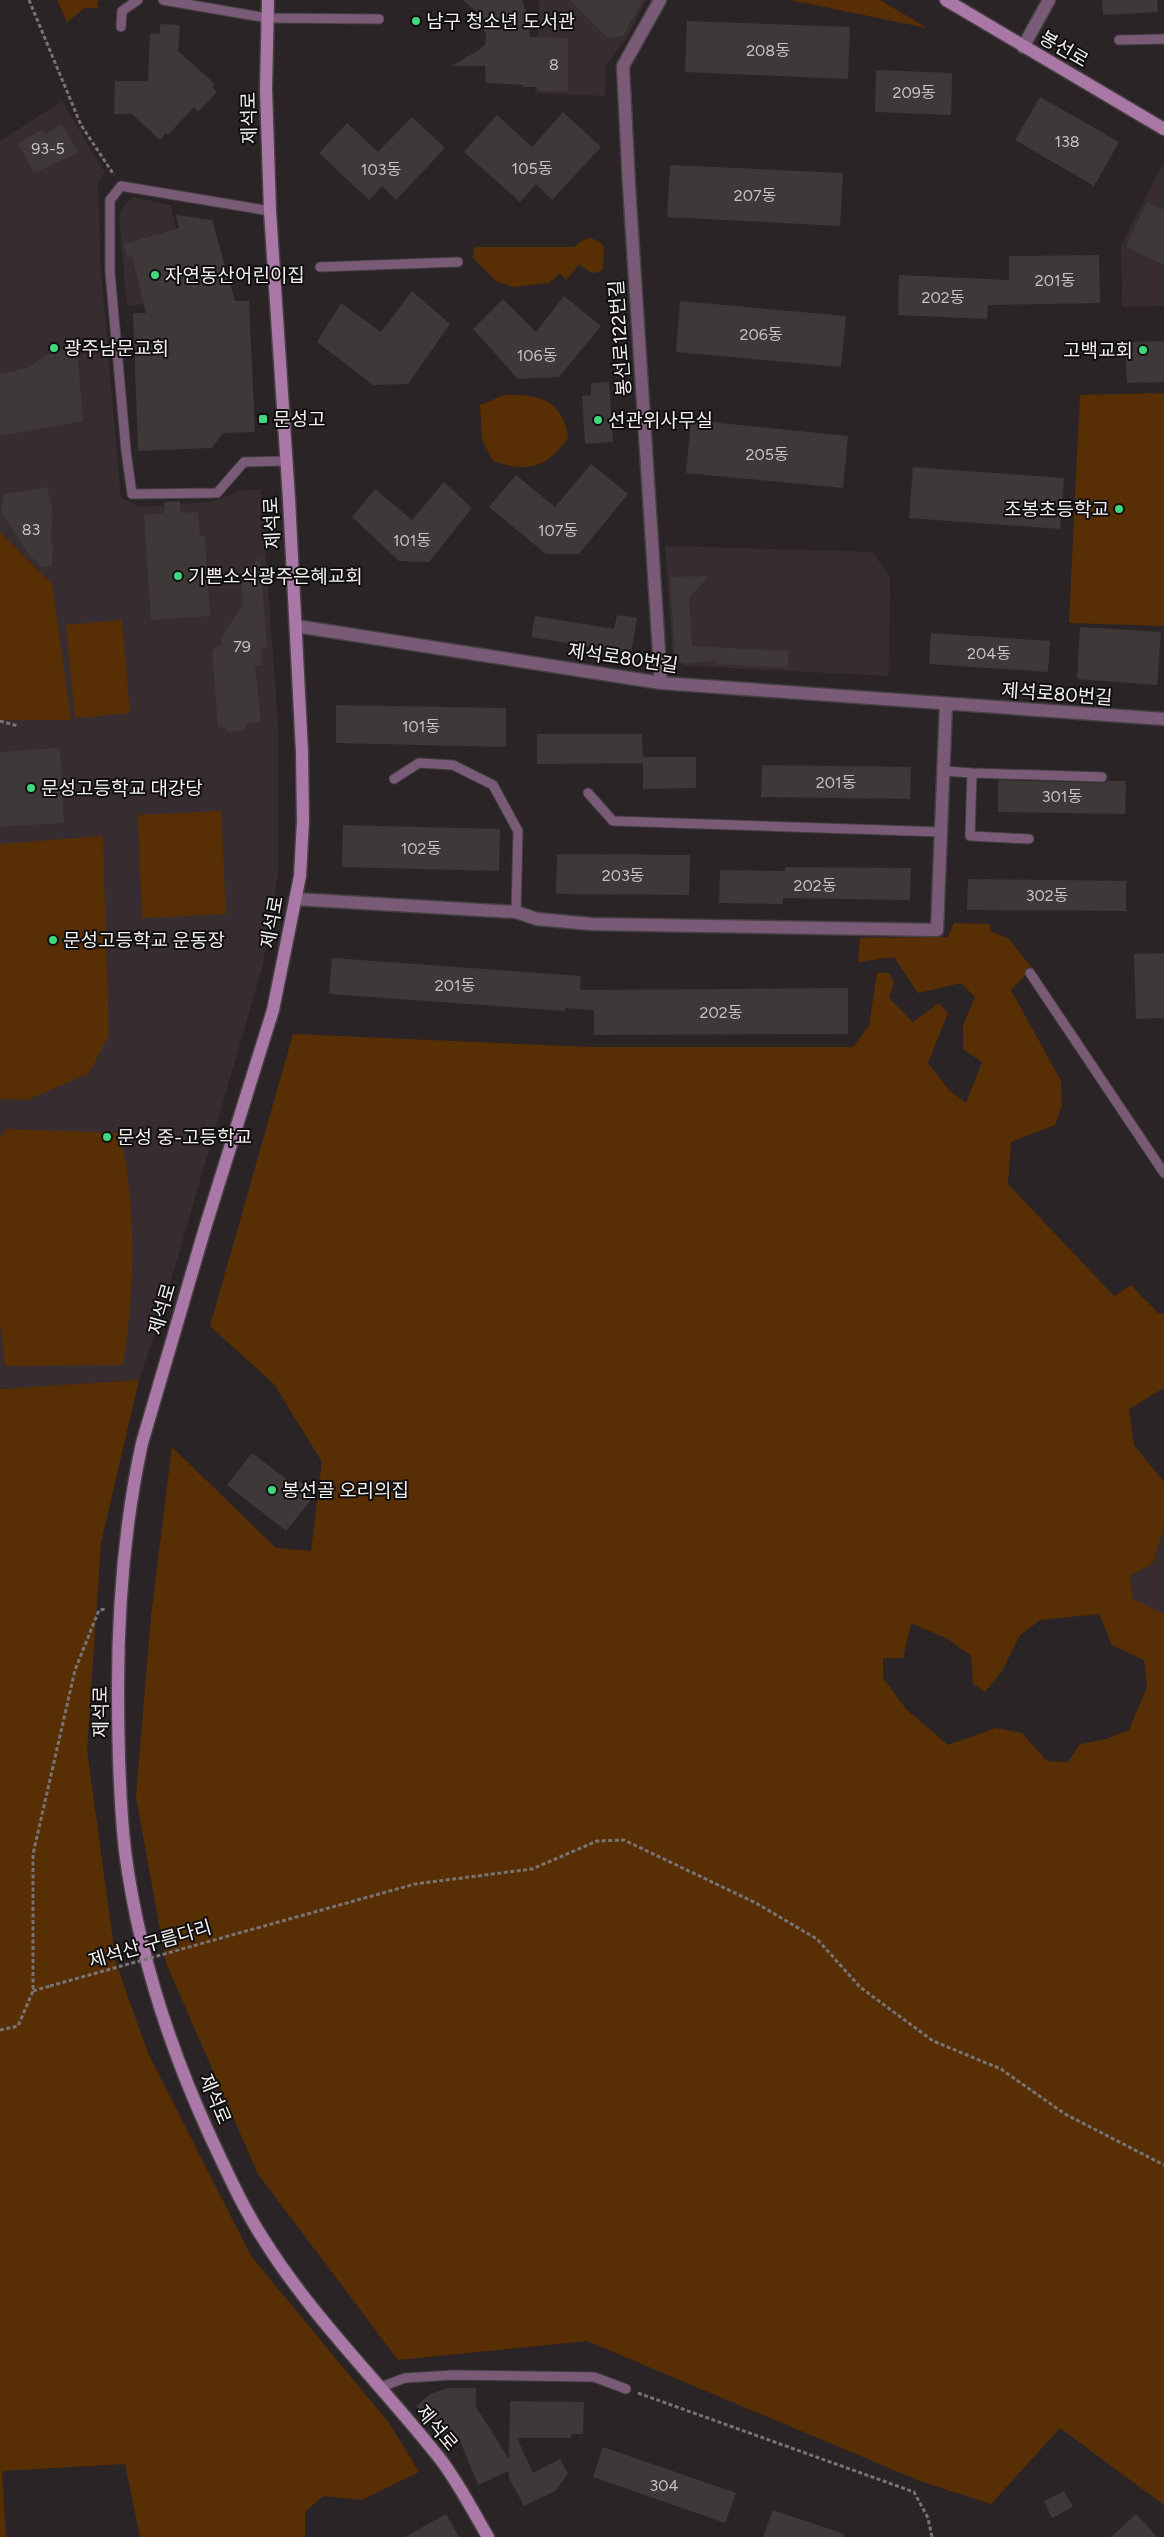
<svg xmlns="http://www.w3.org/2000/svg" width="1164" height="2537" font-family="Figtree,'Noto Sans KR',sans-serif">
	<rect width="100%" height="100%" fill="#2a2426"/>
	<path fill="#372c2f" d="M539,0H646L626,39L606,66L605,96L535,93Z
		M62,101L105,173L98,182L101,272L121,498L139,507L210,502L241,491L261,489L278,724V875L263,965L163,1308L139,1380L0,1389V720H70L52,584L0,532V141Z
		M1162,166L1164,167V306L1122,307L1121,245Z
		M134,197L171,205L192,300L127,306L119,218L123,206Z
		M665,546L872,552L890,576L889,676L684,666L673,659Z
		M1164,1527V1614L1133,1599L1130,1576L1153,1563Z"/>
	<path fill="#582f04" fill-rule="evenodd" d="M57,0H102L97,1L98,8H85L67,22Z
		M790,0H880L927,28Z
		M590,238L599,241L604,247L603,269L599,272L591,273L579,264L566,280L560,273L549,283L514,287L497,282L473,258L474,247H574L581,241Z
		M1164,393V626L1069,623L1080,395Z
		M504,395C539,394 563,399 568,438C547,468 528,473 493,461L482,440L480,405Z
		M0,532L52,584L71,720H0Z
		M122,620L130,713L75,718L66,625Z
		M221,811L226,914L142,918L138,815Z
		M103,836L109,1035L89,1073L27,1100L0,1099V844Z
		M954,923L990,924V931L1009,939L1032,968L1011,990L1061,1081L1062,1105L1055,1125L1011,1142L1008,1184L1114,1296L1131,1285L1158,1313L1164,1314V1388L1129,1409L1134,1445L1164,1482V1527L1153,1563L1130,1576L1133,1599L1164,1614V2505L1060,2428L991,2504L920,2481L587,2341L398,2360L258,2174L166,1963L136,1797L151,1616L172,1447L276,1548L311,1551L322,1462L274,1384L210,1326L293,1034L590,1047H853L869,1026L877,973H889L894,983L889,998L913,1022L939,1003L948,1013L928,1063L949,1090L966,1103L982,1062L963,1049V1026L975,997L961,983L918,993L894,957L858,962L860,938L948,937ZM1099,1614L1112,1645L1144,1660L1147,1687L1129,1730L1106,1739L1080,1744L1068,1762L1047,1761L1022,1733L996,1728L948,1745L906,1709L883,1678V1658H903L911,1623L948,1639L971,1656L973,1684L985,1692L1002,1671L1020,1635L1040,1620Z
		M6,1129L120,1133C137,1208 135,1289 123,1365L5,1366L0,1322V1138Z
		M139,1380L101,1543L87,1750L116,1963L148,2053L251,2256L389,2423L419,2472L362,2500L323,2496L305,2512V2537H140L125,2464L2,2471L6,2537H0V1389Z"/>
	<path fill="#3e3938" d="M463,0H522L529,21L530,37L568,38V91H538V87H522L524,85L486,83L485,66H451L479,50L485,44L486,36L480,15Z
		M570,0H643L623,36L609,39Z
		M1102,0H1157L1158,12L1103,15Z
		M687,21L850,27L848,79L685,72Z
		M160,24L180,25L178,51L215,84L212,87L217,92L198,112L194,107L168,135L166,133L160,140L132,114H114L115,81H148L150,33L160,34Z
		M876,70L952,73L951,115L875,112Z
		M1040,97L1119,142L1094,186L1015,140Z
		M563,112L601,147L552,200L536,184L520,202L464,152L497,115L532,147Z
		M412,117L445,148L396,200L382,186L369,200L319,153L347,123L378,152Z
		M62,124L78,153L34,173L18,143L42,130L45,134Z
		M670,165L843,173L840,226L667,217Z
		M1147,202L1164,210V265L1126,247Z
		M176,215L212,220L235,301H249L255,432L223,433L212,448L138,451L133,313H146L132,256L127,258L124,244L179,228Z
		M1099,255L1100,303L988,305L987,319L898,315L899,275L1009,280V256Z
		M412,291L450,324L408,384L373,385L317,342L341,303L381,332Z
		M564,296L601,326L559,377L518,379L473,329L503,299L536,332Z
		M680,301L846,316L841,367L676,352Z
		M1164,341V382L1127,383L1125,342Z
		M65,349H77L83,421L0,436V374L27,368L47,355Z
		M609,382L613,442L585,444L582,396L591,395V383Z
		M691,420L848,436L843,488L686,473Z
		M591,464L628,494L579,554H546L489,507L516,475L555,507Z
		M913,467L1064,478L1060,529L909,518Z
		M444,482L472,508L429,562L399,561L352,517L375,489L412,520Z
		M47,487L52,507L51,545H53L52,566L42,567L30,556L1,512L4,494Z
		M180,501L181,513L198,512L200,536H205L210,616L151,620L144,515L165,513L164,502Z
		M260,556L267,647L261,649L262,665L255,666L261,722L246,724L244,731L226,732L224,727H218L212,652L216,646L222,645L221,638L243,604L241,589L244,579Z
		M709,576L689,598L692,646L789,651L788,668L717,664V661L684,663L675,658L670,577Z
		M617,615L637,618L631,654L531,637L535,616L614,629Z
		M1080,627L1161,632L1157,685L1077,679Z
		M931,633L1050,641L1048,672L929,664Z
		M336,705L506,708V747L336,743Z
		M537,734H642L643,763L537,764Z
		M60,748L64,823L0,827V752Z
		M643,757H696V788L643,789Z
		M762,765L911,767L910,799L761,797Z
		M998,780L1102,783L1107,781H1126L1125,814L998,812Z
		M343,825L500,829L499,871L342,867Z
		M557,854L690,855L689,895L556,894Z
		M785,867L911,868L910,900L783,898V904L719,903L720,870L785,871Z
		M968,879L1126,881V911L967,910Z
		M1164,953V1018L1136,1019L1134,954Z
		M332,958L581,976L580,990L848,988V1034L594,1035V1010L565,1008V1011L329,994Z
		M252,1453L294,1485L298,1480L316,1494L286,1531L227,1485Z
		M448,2388H476V2407L509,2459L510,2401L584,2402L583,2434H571V2438H517L533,2473L560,2459L568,2474L555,2491L524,2506L509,2478V2471L478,2485L460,2441L452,2447L416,2406L430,2394Z
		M603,2447L736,2493L725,2523L593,2477Z
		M1064,2491L1073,2507L1052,2518L1044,2501Z
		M773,2510L844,2534V2537H763Z
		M446,2514L459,2537H405Z
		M1136,2514L1157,2537H1111Z"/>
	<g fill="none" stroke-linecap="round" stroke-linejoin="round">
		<defs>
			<path id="lane" d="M163,0L267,18L379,19
				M121,27L122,11L138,0
				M1119,40L1164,39
				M270,211L121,186L110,200V272L126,451L132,494L217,493L244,462L287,461
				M320,267L458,262
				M945,771L972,773L970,836L1029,839
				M972,773L1102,777
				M394,779L419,763L453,765L493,785L518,831L516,912
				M588,793L613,821L942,832
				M1030,973L1164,1173
				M378,2388L405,2378L453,2375L594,2377L626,2389"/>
			<path id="street" d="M660,0L623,66L629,186L661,683
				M1023,47L1049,0
				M296,626L661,683L1164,719
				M295,899L516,912L537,919L591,924L937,930L946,704"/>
			<path id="secondary" d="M268,0L266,89L270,211L289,499L302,752L303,821L300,876L273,1010L205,1228L142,1443C124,1526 118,1604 118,1688C118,1743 119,1797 125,1851C138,1951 169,2047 211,2138C227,2172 243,2208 264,2240C314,2320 383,2386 441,2460C459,2484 473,2511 488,2537
				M946,0L1164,129"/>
		</defs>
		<use href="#lane" stroke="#464042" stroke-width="11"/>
		<use href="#street" stroke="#464042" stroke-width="15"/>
		<use href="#secondary" stroke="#464042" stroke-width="15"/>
		<path stroke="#787374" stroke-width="3" stroke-dasharray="4 2.5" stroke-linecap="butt" d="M29,0L81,125L114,175
			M0,721L18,726
			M257,1928L415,1884L532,1869L597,1841L624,1840L756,1903L817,1939L860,1987L933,2041L1001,2069L1065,2114L1164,2165
			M33,1991L50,1986
			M0,2030L18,2026L33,1991V1854L75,1670L99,1610L106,1609
			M638,2393L914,2492L928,2518L932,2537"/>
		<use href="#lane" stroke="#795b78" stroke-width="9"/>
		<use href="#street" stroke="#795b78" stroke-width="12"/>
		<use href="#secondary" stroke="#a978a6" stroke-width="12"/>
		<path stroke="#787374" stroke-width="3" stroke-dasharray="4 2.5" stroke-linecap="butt" d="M50,1986L257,1928"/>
	</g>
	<g fill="#41d77c" stroke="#110e0f" stroke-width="2">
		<circle cx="416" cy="21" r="5"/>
		<circle cx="155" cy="275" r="5"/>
		<circle cx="54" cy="348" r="5"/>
		<circle cx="1143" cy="350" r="5"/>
		<rect x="258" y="414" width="10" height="10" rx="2.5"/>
		<circle cx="598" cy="420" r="5"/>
		<circle cx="1119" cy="509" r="5"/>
		<circle cx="178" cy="576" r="5"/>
		<circle cx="31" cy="788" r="5"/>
		<circle cx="53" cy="940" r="5"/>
		<circle cx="107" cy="1137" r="5"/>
		<circle cx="272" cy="1490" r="5"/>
	</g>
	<g text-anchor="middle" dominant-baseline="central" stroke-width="4" stroke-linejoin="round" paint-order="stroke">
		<g font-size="16" fill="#c5c2c1">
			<text x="768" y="50">208동</text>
			<text x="554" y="64">8</text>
			<text x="914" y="92">209동</text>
			<text x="1067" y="141">138</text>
			<text x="48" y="148">93-5</text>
			<text x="532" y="168">105동</text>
			<text x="381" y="169">103동</text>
			<text x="755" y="195">207동</text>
			<text x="1055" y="280">201동</text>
			<text x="943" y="297">202동</text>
			<text x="761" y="334">206동</text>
			<text x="537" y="355">106동</text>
			<text x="767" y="454">205동</text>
			<text x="31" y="529">83</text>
			<text x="558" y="530">107동</text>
			<text x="412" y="540">101동</text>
			<text x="242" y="646">79</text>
			<text x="989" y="653">204동</text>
			<text x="421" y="726">101동</text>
			<text x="836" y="782">201동</text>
			<text x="1062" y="796">301동</text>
			<text x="421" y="848">102동</text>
			<text x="623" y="875">203동</text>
			<text x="815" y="885">202동</text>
			<text x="1047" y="895">302동</text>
			<text x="455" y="985">201동</text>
			<text x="721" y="1012">202동</text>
			<text x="664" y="2485">304</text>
		</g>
		<g font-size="19" fill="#f2efef" stroke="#110e0f" text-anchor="start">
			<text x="426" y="21">남구 청소년 도서관</text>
			<text x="165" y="275">자연동산어린이집</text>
			<text x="64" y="348">광주남문교회</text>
			<text x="1133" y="350" text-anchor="end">고백교회</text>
			<text x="273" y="419">문성고</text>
			<text x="608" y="420">선관위사무실</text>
			<text x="1109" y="509" text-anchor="end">조봉초등학교</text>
			<text x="188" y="576">기쁜소식광주은혜교회</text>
			<text x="41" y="788">문성고등학교 대강당</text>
			<text x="63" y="940">문성고등학교 운동장</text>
			<text x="117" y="1137">문성 중-고등학교</text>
			<text x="282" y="1490">봉선골 오리의집</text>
		</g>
		<g font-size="19" fill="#f2efef" stroke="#110e0f">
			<text transform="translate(1064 49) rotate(30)">봉선로</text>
			<text transform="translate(249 118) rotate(-91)">제석로</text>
			<text transform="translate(620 338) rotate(-94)">봉선로122번길</text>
			<text transform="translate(272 523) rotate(-93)">제석로</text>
			<text transform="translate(623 658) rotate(8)">제석로80번길</text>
			<text transform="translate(1057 694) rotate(4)">제석로80번길</text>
			<text transform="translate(272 922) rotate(-80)">제석로</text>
			<text transform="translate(162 1309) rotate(-74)">제석로</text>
			<text transform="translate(100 1712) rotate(-90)">제석로</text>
			<text transform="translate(150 1944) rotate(-16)">제석산 구름다리</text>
			<text transform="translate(215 2099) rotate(67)">제석로</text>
			<text transform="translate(437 2428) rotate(50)">제석로</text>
		</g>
	</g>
</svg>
